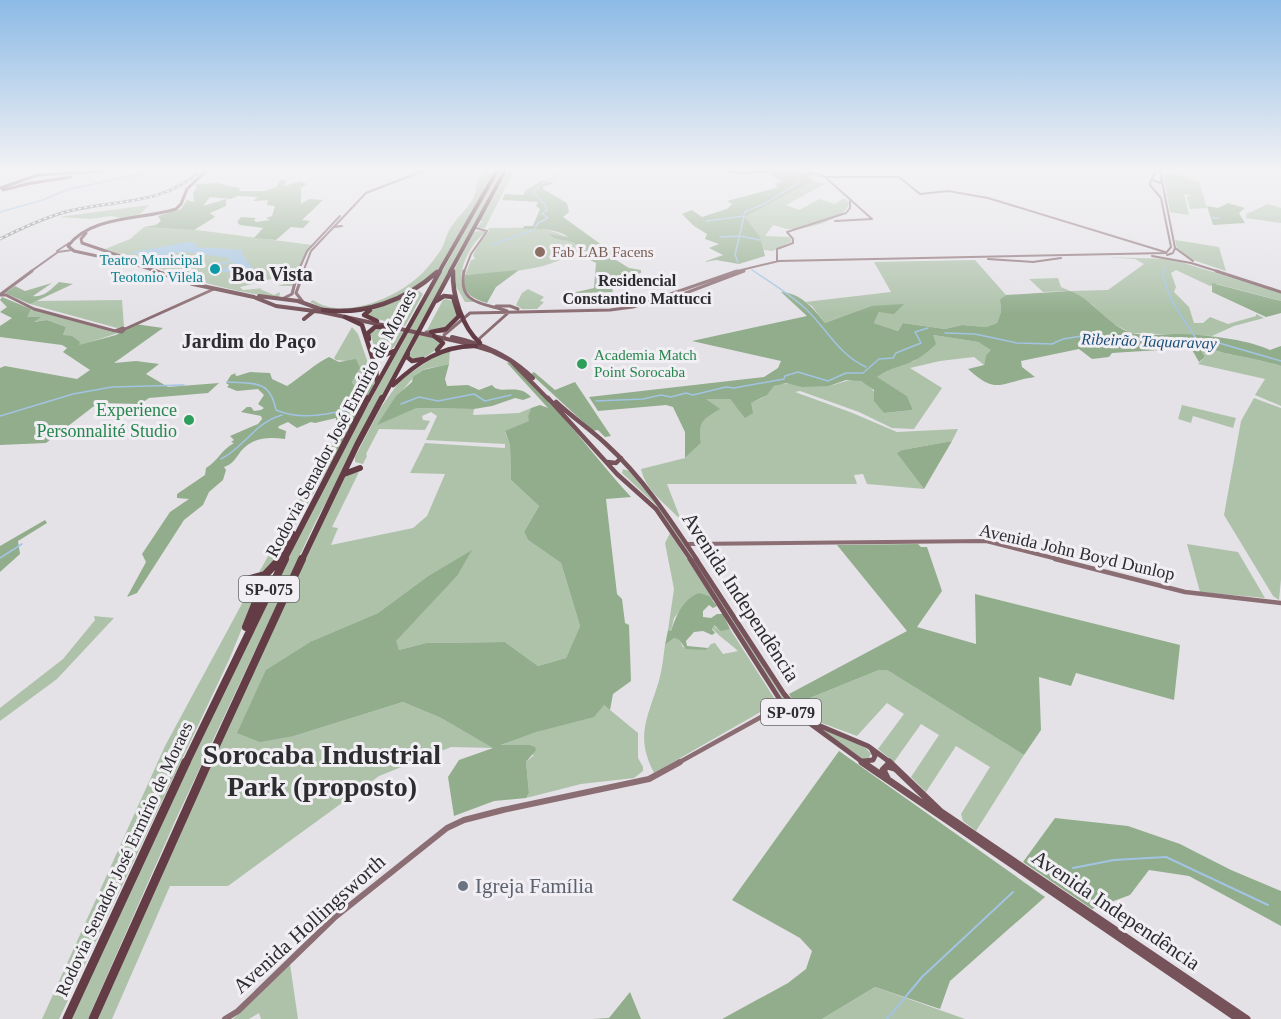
<svg xmlns="http://www.w3.org/2000/svg" width="1281" height="1019" font-family="Georgia,serif">
	<rect width="100%" height="100%" fill="#e4e2e7"/>
	<path fill="#aec2aa" d="M484,171H495L441,265C425,287 378,309 351,311C337,313 321,308 310,302L313,300C344,322 403,296 426,269C431,264 439,253 442,248C446,239 447,231 454,223C462,212 478,199 476,185Z
		M498,171H503L315,523L176,819L88,1019H70L160,820L328,477Z
		M509,171H514L485,228H478L480,223L483,222L480,221Z
		M1163,174L1178,175L1199,182L1207,208L1190,209L1187,197L1191,195L1184,194L1189,215L1170,212Z
		M813,181L825,184L786,205L799,210L820,199L835,204L844,198L849,202C848,219 807,229 792,229C786,230 779,226 773,225L765,236L789,237L792,241L773,251L763,250L745,217Z
		M1268,204L1281,208V223L1246,218V214Z
		M149,205L137,217L122,218L111,216L90,219L59,217Z
		M144,227L197,230L312,245L299,270L294,273L296,275L293,286H278L292,281L293,275C288,274 250,285 240,287L243,290L263,288L260,289L274,295L280,292L279,297C219,292 162,269 105,249L130,239Z
		M488,228C520,229 553,222 578,246C559,273 495,272 465,275L471,260L475,259L473,255L482,238L489,231Z
		M484,230L486,232C467,245 447,289 475,302H465L453,281L454,270L474,232Z
		M1175,240L1219,247L1226,271L1193,260L1177,249Z
		M1105,257L1171,259L1281,293V301L1217,284L1210,286L1176,270L1171,273L1176,287L1174,292L1189,307L1194,323H1203L1210,317L1228,324L1256,316V314L1264,318L1234,326L1212,336L1131,333L1108,321L1093,305L1070,291L1043,292L1029,279L1058,278L1061,287L1070,291L1108,290L1144,264L1135,259Z
		M975,260L1006,295L1000,299L1001,312L997,323L986,327L962,325L945,329L903,323L898,331L874,323L879,312L871,306L825,323L812,306L805,302L891,292L874,262Z
		M528,289L544,297L540,301L544,302L537,309H522L516,305L522,293Z
		M419,291L423,294L405,326L369,317L366,313L411,292Z
		M446,299L453,301L457,315L444,329L427,330L443,300Z
		M122,300L124,327L117,328L30,304L36,301Z
		M31,309L116,333L121,332L78,346L63,335L66,327L47,320L33,322L31,317H25Z
		M352,327L358,334L371,372L374,367L375,384L354,388L352,382L360,368L347,361L336,360L334,358Z
		M385,327L403,332C396,344 392,356 376,353L370,332Z
		M419,335L434,338L440,344C435,353 419,363 409,357L410,354Z
		M933,335L978,342L992,350L986,355L984,365L974,357L940,361L910,368L942,388L914,429L892,428L859,412L800,391L795,392L850,412L897,432L958,429L952,441L902,450L898,453L924,489L867,484L863,474L854,475L857,484H667L681,520C666,504 646,492 641,469L685,458L701,443L699,428L705,399H730L735,405C746,404 758,402 766,395C770,392 771,387 776,385C787,381 813,387 827,386C839,385 851,376 863,382C876,389 879,401 884,413L913,410L907,396L876,377L899,364L914,361Z
		M460,348L450,351L449,364C442,366 433,367 425,369C411,374 388,412 378,424L417,408L474,409L473,415L519,413L531,408L528,416L530,421L505,432L510,445L511,480L539,506L524,532L528,540L561,563L580,626L566,658L538,666L505,642L426,643L399,650L395,641L458,575L471,551L428,576L378,613L312,641L294,736L403,702L441,718L494,748L604,705L638,733V758L643,767V771L634,778L581,784L526,798L529,793L526,762L534,755L494,748L451,747L379,776L228,886H170L112,1019H98L218,746L345,475L359,472L332,527L338,528L331,545L413,528L427,516L445,474L410,473L425,443L505,448V444L426,440L437,416L431,412L422,416L423,420L430,421L425,430L379,429L366,454L367,456L363,464L355,462V457L381,407L397,385L396,383L441,352Z
		M1199,348C1215,348 1220,353 1233,355C1249,358 1265,361 1281,366V406L1255,395L1265,379L1198,364L1205,357Z
		M1254,398L1281,408V579L1279,600L1273,596L1224,515L1241,421Z
		M1182,405L1236,418L1233,428L1193,416L1191,423L1178,419Z
		M623,469L629,471L658,505L790,707L797,713L866,748L871,754L868,759H863L789,708L656,505L622,473Z
		M319,484L267,574L257,576L306,488L309,490Z
		M670,533L714,600L685,605L674,618L671,631L668,630L674,589L665,543Z
		M1187,544L1238,552L1265,598L1200,592Z
		M251,587H259L229,660L59,1019H42L165,746Z
		M94,616L114,618L57,679L0,721V708L63,659L95,620Z
		M714,625L716,628L730,629L776,701L771,706L654,773C636,738 646,721 657,687C662,673 663,659 665,645L674,638L679,640L683,647L706,650L711,644L715,643L723,654L738,651C731,644 714,633 711,626Z
		M879,670H887L1024,755L976,831L963,821L961,814L990,767L956,746L926,792L911,777L939,735L921,724L894,762L878,749L904,714L887,703L857,736L819,722L795,704Z
		M290,964L298,1019H261L259,1013L249,1019H233Z
		M875,987L965,1019H822Z"/>
	<path fill="#92ad8c" d="M781,171L816,173L807,178L815,180L745,217L760,237L765,256L739,264L716,260L704,262L723,255L709,248L719,244L705,239L707,234L694,226L682,214L692,210L702,217L727,209L732,204L727,201L776,188L778,186L774,184L782,182L769,173Z
		M281,179L286,181L285,186L300,181L307,184L301,188V204L309,199L323,200L302,220L310,221L303,228L291,227L276,240L254,238L263,228L240,225L237,222L241,217L256,218L254,220L256,222L270,220L266,218L272,216L275,206L267,205L268,200L253,201L258,197L238,196L231,199L210,197L203,206L226,199V206L210,213L215,217L194,230L144,227L156,225L161,221L158,216L181,209L187,200L194,202L193,193L197,188L195,184L217,183L239,188L240,191H264L276,187Z
		M543,180L554,183L543,187V189L567,203L569,212L563,217L620,258L616,260L629,268L641,270V273L623,278L624,283L611,285L613,292L572,293L594,288L596,263L574,252L578,246C569,237 558,243 549,234L568,237C556,228 538,229 523,229L524,226H533L540,209L536,206L538,202L502,200L505,194L523,195L526,190Z
		M1228,203L1245,208L1239,213L1245,223L1213,225L1207,206L1218,208Z
		M519,270L496,287L487,303C473,299 460,292 465,275Z
		M59,282L73,284L30,304L5,293L15,286L25,291L52,283L33,296C44,298 52,288 59,282Z
		M1212,283L1281,301V313L1266,317L1212,292Z
		M1070,291C1094,300 1105,323 1129,332C1142,337 1162,334 1175,334C1201,334 1247,339 1270,350L1281,346V366C1265,361 1249,358 1233,355C1220,353 1215,348 1200,349L1205,357L1199,362L1191,348L1112,353L1109,357L1092,359L1079,349L1021,361L1022,367L1035,377C999,382 998,396 968,369L984,365L986,355L991,350L978,342L933,335L936,344C930,350 924,355 917,359C903,367 892,366 877,377L907,396L913,410L884,413L874,401V390L861,381L846,380L829,386L802,387L786,383L774,386L767,395L751,403L753,413L745,418L730,399H706L720,409C702,420 698,421 701,443L685,458V432L673,407L666,405L598,411L589,397L764,377L778,368L781,361L692,341L807,316L781,292C801,293 814,309 825,323L871,306L904,304L894,314L879,312L874,323L898,331L903,323L945,329L962,325L986,327L997,323L1001,312L1000,299L1006,295Z
		M2,297L31,309L27,317H41L34,322L47,320L66,327L63,335L72,336L80,342L79,345L116,335L135,324L163,328L114,363L136,361L159,364L146,374L168,387L219,383L208,393L149,398L140,404L98,403L46,443L0,445V368L5,366L77,379L90,370L63,352L67,348L62,345L0,337V326L12,318L0,312L7,307L0,300Z
		M329,357L339,362L356,359L360,368L352,382L355,388L375,384L319,484L309,490L306,488L343,422L336,421V418L315,423L311,422L297,428L288,422L279,426L278,428L286,431L285,439C268,437 253,437 241,451C236,458 233,464 224,467L226,470L223,480L209,492L203,505L184,520L137,593L127,597L146,562L142,554L170,512L189,499L177,498V494L205,475L206,468C219,460 220,451 234,443L231,442L234,440L230,436L258,424L262,419L261,416L241,412L247,407H251L254,411L261,410L264,408L258,404L264,395L258,389L237,391L227,387L229,385L226,383L231,375L236,373L235,375L237,376L250,372L270,373L272,379L287,386C302,376 315,364 329,357Z
		M509,362C555,402 590,452 631,497L606,499L617,594L622,599L625,623L629,625L631,681L613,694L610,710L604,705L594,717L536,732L501,745H529L535,747L536,750L526,762L529,793L526,798L494,801L454,816L448,777L459,760L493,748L441,718L403,702L294,736L260,742L237,733L266,670L312,641L378,613L428,576L472,550L458,575L396,641L399,650L426,643L505,642L538,666L566,658L580,626L561,563L528,540L524,532L539,506L511,480L510,445L505,431L529,421L528,416L531,408L540,405L548,408L507,363Z
		M449,364L445,379L447,386L468,385L479,390L492,385C500,396 518,382 531,397L523,400L515,398L492,406L474,409L417,408L377,425L396,396L412,382L413,377L423,370Z
		M534,372L555,390L575,382L611,436L605,437L598,430L593,431L531,374Z
		M952,441L924,489L897,453L902,450Z
		M45,520L47,523L18,541L20,554L0,572V546Z
		M918,544L921,547H927L942,591L917,627L976,644L975,594L1180,645L1174,700L1076,673L1071,686L1039,677L1041,730L1024,755L887,670H879L795,704L789,694L907,631L837,545Z
		M699,593L709,596L717,606L713,608L709,605L703,611V617L711,618L717,614H723L730,629L721,631L714,625L712,629L715,633L712,635L703,631L694,632L686,641L687,646L708,648L706,650L686,649L679,640L674,638L665,645L668,630L671,631C676,616 683,599 699,593Z
		M839,751L1045,897L950,981L940,1009L875,987L822,1019H722L788,983L806,969L812,951L800,938L732,900Z
		M1055,818L1128,826L1180,844L1231,870L1281,891V926L1189,876L1149,870L1130,895L1092,909L1023,862Z
		M630,992L641,1019H592L609,1018Z"/>
	<path fill="#a2c4e2" d="M188,242L195,243V247L244,250L241,253L257,275L252,277L220,271L232,265L231,264L234,260L223,265L218,263L229,261L230,258L184,252L170,254L168,258L128,253Z"/>
	<g fill="none" stroke-linecap="round" stroke-linejoin="round">
		<path stroke="#a2c4e2" stroke-width="1.5" d="M550,180L556,176L558,171
			M0,212L43,200L69,189L156,171
			M1212,218H1219
			M706,221L744,216
			M534,229L538,223L548,218L542,214L547,210L544,203L533,192L546,181
			M720,237L740,236L760,240
			M492,245L533,230
			M738,262L735,255L745,212L766,203L798,183L801,178L796,171
			M1166,269L1162,273L1171,300L1197,340L1202,342
			M752,270C770,282 790,294 806,309C827,329 838,354 866,367
			M945,333L975,334L1017,343L1052,344L1063,339L1082,336L1139,340L1178,339L1206,343L1212,341L1281,361
			M227,382C254,384 270,379 276,410C299,420 323,415 347,410
			M596,401L643,399L661,395L671,397L686,393L693,395L726,387L734,388L784,379L785,376L798,372L828,381L846,373H863L879,359L893,358L896,353L921,343L915,332L928,328
			M401,404L419,397L438,401L474,394L485,401L511,395
			M0,416L73,394L112,387L184,385
			M221,459C245,447 254,423 282,415
			M0,558L22,544"/>
		<path stroke="#a2c4e2" stroke-width="2" d="M1073,868L1114,860L1166,857L1268,905
			M887,1019L922,977L1013,892"/>
		<path stroke="#8b6e74" stroke-width="2" d="M725,171L743,173L777,171
			M809,171L825,177L872,219
			M1160,171L1175,248L1173,253L1167,255
			M825,177H899L920,194L948,191L988,198L1165,252
			M1151,180L1161,183V180
			M1151,180L1156,171
			M835,221L872,219
			M334,227L342,226
			M1175,248L1193,261
			M57,251L69,243
			M1152,256L1191,263L1220,272
			M988,259L1033,262L1061,258
			M777,261V249L793,243V239L787,232L846,213L850,208V199
			M30,272L58,252L72,250
			M298,272L307,251L340,216
			M303,272L311,251L366,193L423,171
			M464,272L471,254L487,231L476,228V226
			M733,272L779,261L1166,253L1171,247L1161,198L1150,185L1151,180
			M740,272L744,271"/>
		<path stroke="#8b6e74" stroke-width="3" d="M464,271C457,305 484,303 507,311
			M1216,271L1281,292
			M1,294L32,271
			M0,295H6L34,309L115,331
			M675,297L744,271
			M284,298L292,294L298,271
			M303,302L296,293L304,271
			M496,306H510L518,309
			M123,328L125,329L122,332L115,331Z
			M125,329L214,289
			M426,332L447,331
			M445,338L444,335L470,313L610,310L633,307L737,271
			M479,342L480,338L508,313"/>
		<path stroke="#8b6e74" stroke-width="4" d="M686,544L986,541L1061,560"/>
		<path stroke="#8b6e74" stroke-width="4.5" d="M1055,559L1185,592L1281,603
			M678,763L772,711L784,708L788,710"/>
		<path stroke="#8b6e74" stroke-width="6" d="M225,1019L238,1011L334,918L447,828L464,820L503,810L649,779L680,762"/>
		<path stroke="#76535a" stroke-width="3" d="M26,184L71,177
			M0,188L38,175L101,171
			M3,190L27,184
			M86,233L81,239L82,243L144,264
			M159,272L134,264L74,251L68,246C91,215 142,220 176,209L181,204L187,189L206,171"/>
		<path stroke="#76535a" stroke-width="4" d="M155,271L193,284L254,297L276,306L322,312L465,343L491,351L511,361L549,400
			M259,296L298,301L326,311
			M304,319L314,311
			M452,337C484,344 509,355 533,378"/>
		<path stroke="#76535a" stroke-width="4.5" d="M548,398L617,474L656,509L691,560
			M556,402C572,417 590,429 606,444C642,477 670,519 697,560
			M607,462L616,463L621,458"/>
		<path stroke="#76535a" stroke-width="5" d="M690,559L782,703L864,763
			M696,559L784,694L802,715L818,725L868,746L891,763
			M864,761L873,760L875,756L872,750"/>
		<path stroke="#76535a" stroke-width="7" d="M862,762L1238,1019
			M889,762L941,812L1247,1019
			M887,778L883,770L887,766L894,768"/>
		<path stroke="#633c45" stroke-width="4" d="M439,272L497,171
			M450,272L505,171"/>
		<path stroke="#633c45" stroke-width="4.5" d="M453,271C452,295 462,327 480,343
			M323,310C365,315 405,301 437,272
			M370,310L364,315L377,321
			M345,317L362,325L376,369L377,382
			M431,332L446,329L459,316L453,297L444,296L436,301
			M434,336L443,343L437,350
			M369,339L368,333L375,327H392
			M372,349L374,353L383,356L394,351
			M408,353L407,357L412,361L423,359
			M393,385C417,363 442,345 476,346
			M368,400L440,271
			M382,400L451,271"/>
		<path stroke="#633c45" stroke-width="6" d="M344,474L360,468
			M279,560L293,534
			M284,560L368,398
			M302,560L357,445L382,398"/>
		<path stroke="#633c45" stroke-width="8" d="M250,579L265,575L280,559
			M246,627L262,587L257,583L247,585
			M186,763L285,559
			M208,763L302,559"/>
		<path stroke="#633c45" stroke-width="9" d="M67,1019L186,762
			M93,1019L208,762"/>
		<defs>
			<path id="rail" d="M0,239C22,228 45,217 69,211C118,199 160,206 201,171"/>
		</defs>
		<use href="#rail" stroke="#828184" stroke-width="3"/>
		<use href="#rail" stroke="#f1eff4" stroke-width="1.5" stroke-dasharray="3" stroke-linecap="butt"/>
	</g>
	<linearGradient id="sky" x2="0" y2="1"><stop stop-color="#8cbae6"/><stop offset="0.54" stop-color="#f3f2f4"/><stop offset="1" stop-color="#f3f2f4" stop-opacity="0"/></linearGradient>
	<rect width="1281" height="314" fill="url(#sky)"/>
	<circle fill="#8d6e63" stroke="#f1eff4" stroke-width="2" cx="540" cy="252" r="6"/>
	<circle fill="#0f9aa8" stroke="#f1eff4" stroke-width="2" cx="215" cy="269" r="6"/>
	<g fill="#2e9e5b" stroke="#f1eff4" stroke-width="2">
		<circle cx="582" cy="364" r="6"/>
		<circle cx="189" cy="420" r="6"/>
	</g>
	<circle fill="#6b7280" stroke="#f1eff4" stroke-width="2" cx="463" cy="886" r="6"/>
	<g text-anchor="middle" dominant-baseline="central" stroke-width="6" stroke-linejoin="round" paint-order="stroke">
		<g font-size="15" fill="#785e54" stroke="#f1eff4" text-anchor="start">
			<text x="552" y="252">Fab LAB Facens</text>
		</g>
		<g font-size="15" fill="#0d838f" stroke="#f1eff4" text-anchor="end">
			<text x="203" y="260">Teatro Municipal<tspan x="203" dy="17">Teotonio Vilela</tspan></text>
		</g>
		<g font-size="15" fill="#27864d" stroke="#f1eff4" text-anchor="start">
			<text x="594" y="355">Academia Match<tspan x="594" dy="17">Point Sorocaba</tspan></text>
		</g>
		<g font-size="16" font-weight="bold" fill="#2d2d2f" stroke="#f1eff4">
			<text x="637" y="280">Residencial<tspan x="637" dy="18">Constantino Mattucci</tspan></text>
		</g>
		<g font-size="16" font-style="italic" fill="#1b4e76" stroke="#f1eff4">
			<text transform="translate(1149 341) rotate(2)">Ribeirão Taquaravay</text>
		</g>
		<g fill="#f1eff4" stroke="#68676a" stroke-width="1.5">
			<rect x="239" y="576" width="60" height="26" rx="4.5"/>
			<rect x="761" y="699" width="60" height="26" rx="4.5"/>
		</g>
		<g font-size="16" font-weight="bold" fill="#2d2d2f">
			<text x="269" y="589">SP-075</text>
			<text x="791" y="712">SP-079</text>
		</g>
		<g font-size="18" fill="#27864d" stroke="#f1eff4" text-anchor="end">
			<text x="177" y="410">Experience<tspan x="177" dy="21">Personnalité Studio</tspan></text>
		</g>
		<g font-size="18" fill="#2d2d2f" stroke="#f1eff4">
			<text transform="translate(341 423) rotate(-62)">Rodovia Senador José Ermírio de Moraes</text>
			<text transform="translate(1077 552) rotate(13)">Avenida John Boyd Dunlop</text>
			<text transform="translate(124 859) rotate(-65)">Rodovia Senador José Ermírio de Moraes</text>
		</g>
		<g font-size="20" font-weight="bold" fill="#2d2d2f" stroke="#f1eff4">
			<text x="272" y="274">Boa Vista</text>
			<text x="249" y="341">Jardim do Paço</text>
		</g>
		<g font-size="21" fill="#2d2d2f" stroke="#f1eff4">
			<text transform="translate(741 597) rotate(57)">Avenida Independência</text>
			<text transform="translate(1116 910) rotate(34)">Avenida Independência</text>
			<text transform="translate(309 924) rotate(-42)">Avenida Hollingsworth</text>
		</g>
		<g font-size="21" fill="#5b616d" stroke="#f1eff4" text-anchor="start">
			<text x="475" y="886">Igreja Família</text>
		</g>
		<g font-size="28" font-weight="bold" fill="#2d2d2f" stroke="#f1eff4">
			<text x="322" y="754">Sorocaba Industrial<tspan x="322" dy="32">Park (proposto)</tspan></text>
		</g>
	</g>
</svg>
